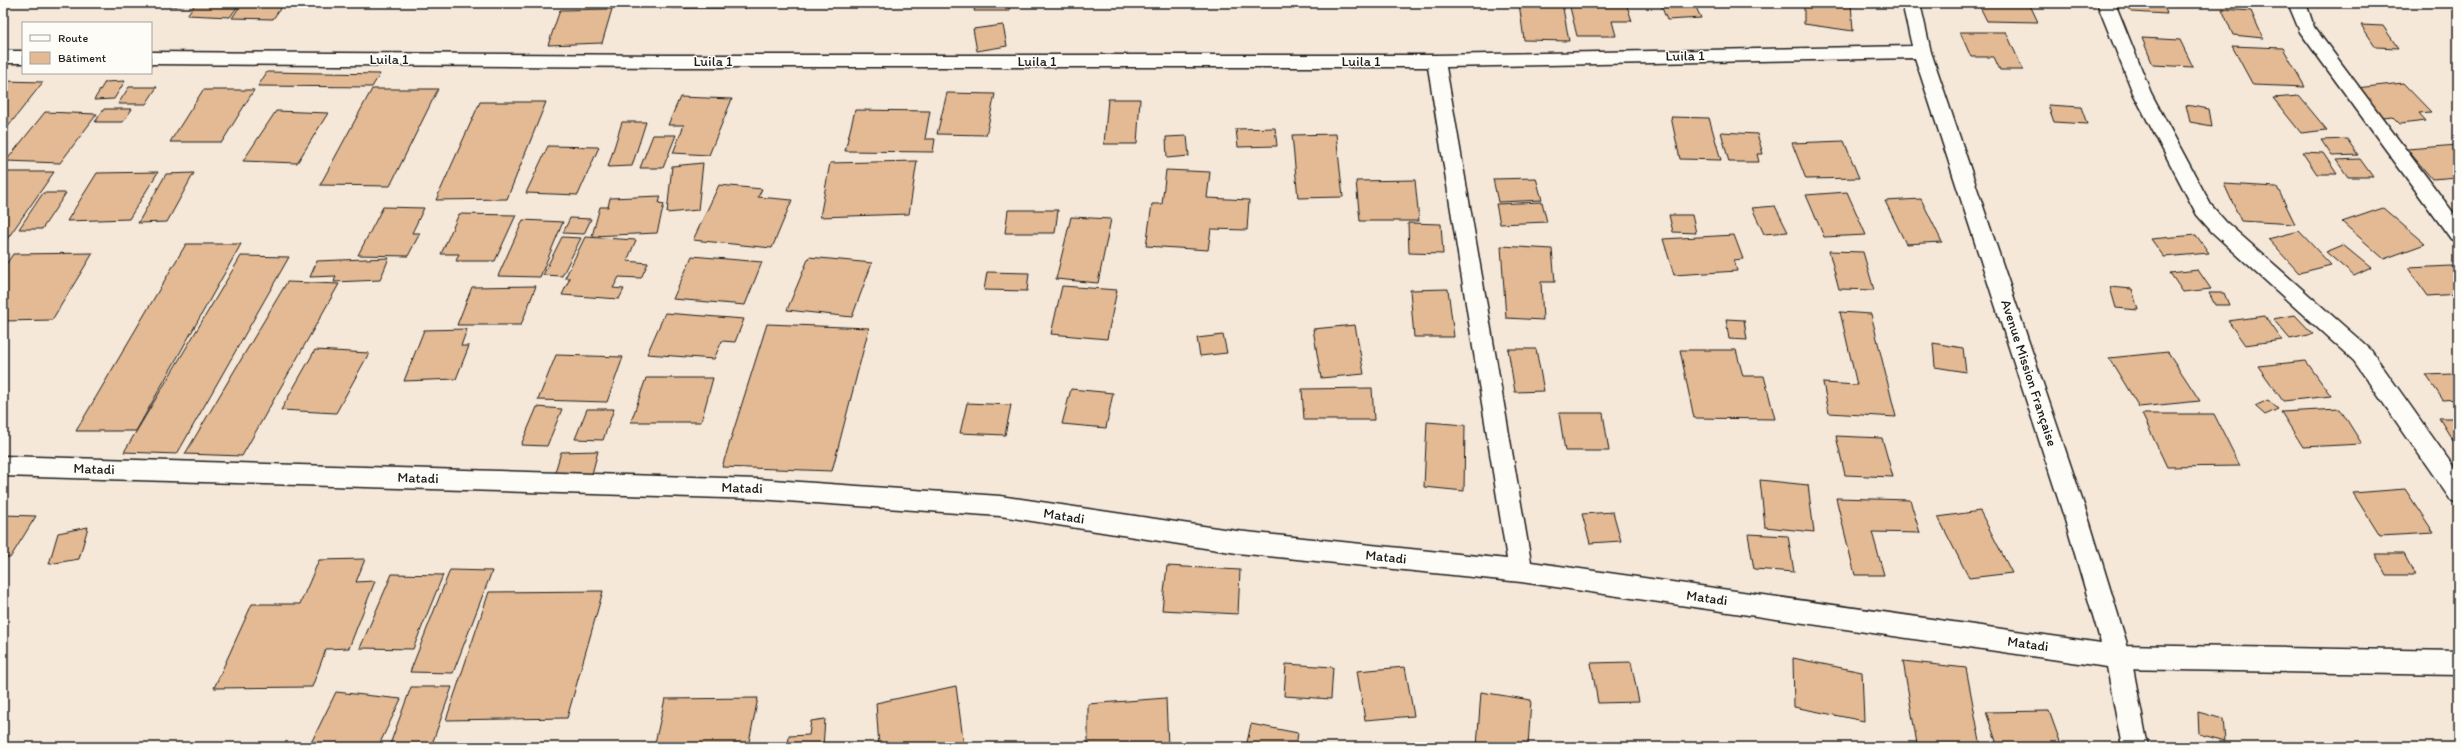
<svg xmlns="http://www.w3.org/2000/svg" width="2461" height="750" font-family="Itim,sans-serif">
	<rect width="100%" height="100%" fill="#f5e8d9"/>
	<filter id="ink" filterUnits="userSpaceOnUse"><feTurbulence type="fractalNoise" baseFrequency=".025" numOctaves="2"/><feDisplacementMap in="SourceGraphic" scale="8" xChannelSelector="R" yChannelSelector="G"/><feConvolveMatrix kernelMatrix="1 2 1 2 8 2 1 2 1" color-interpolation-filters="sRGB"/></filter>
	<g filter="url(#ink)">
		<path fill="#e3ba93" stroke="#1c1c1c" d="M102,3H180L177,6Z
			M196,3H240L230,17L187,15Z
			M242,3H284L273,19L232,18Z
			M673,3H748L746,8H671Z
			M976,3H1010L1009,11H974Z
			M1519,3H1562L1569,41L1524,40Z
			M1569,3H1626L1632,21H1612L1616,36H1577Z
			M1660,3H1694L1701,18L1667,20Z
			M1804,3H1851L1853,31L1804,24Z
			M1978,3H2029L2038,22L1987,21Z
			M2128,3H2163L2167,14L2131,12Z
			M612,9L602,43L548,45L560,10Z
			M2222,9L2251,11L2263,38L2233,35Z
			M1003,25L1007,46L977,51L973,29Z
			M2361,25L2383,26L2398,48L2376,47Z
			M1960,32H2006L2023,70H2000L1994,57H1971Z
			M2142,38L2180,40L2193,67L2153,65Z
			M2232,46L2283,48L2305,87L2253,85Z
			M267,72L380,74L372,87L258,86Z
			M3,81L43,82L3,133Z
			M125,81L114,99L94,100L105,82Z
			M2403,83L2431,112L2419,113L2426,121L2400,124L2392,116L2382,117L2356,88Z
			M129,87H157L146,104H118Z
			M372,89H438L390,186L320,185Z
			M203,90H254L222,142H170Z
			M947,93L995,94L986,135L937,134Z
			M2299,96L2327,130L2301,133L2273,98Z
			M680,97L732,99L709,155L673,153L684,125H668Z
			M1108,99H1140L1137,144H1104Z
			M480,102H546L507,199L436,200Z
			M2048,105L2081,107L2087,124L2054,122Z
			M2186,105L2209,109L2212,126L2190,122Z
			M104,109H132L123,122H95Z
			M855,110L930,111L925,139H935L933,152L845,151Z
			M276,111L328,113L297,163L243,161Z
			M45,112L97,114L60,163L6,161Z
			M1671,117L1709,118L1721,160L1680,159Z
			M622,122H646L632,166L608,167Z
			M1275,128L1277,146L1238,147L1236,129Z
			M1721,132L1757,134L1763,154H1757L1759,162H1729Z
			M1336,134L1343,197L1298,198L1292,135Z
			M653,135H676L663,168H640Z
			M1187,136L1189,156L1167,158L1166,137Z
			M2347,139L2358,155L2332,156L2321,140Z
			M1844,141L1859,178L1806,179L1792,143Z
			M2458,145V177L2432,179L2407,149Z
			M548,146L599,147L578,195L526,193Z
			M2302,152L2323,153L2337,174H2317Z
			M2360,159L2373,177H2348L2336,160Z
			M917,161L909,214L820,217L830,163Z
			M703,163L698,210L667,213L672,166Z
			M1166,170L1210,172L1207,198L1249,200L1247,230L1211,229L1208,250L1146,246L1152,204H1162Z
			M3,172H54L3,245Z
			M158,172L129,219L67,221L97,173Z
			M194,173L167,222L138,223L166,174Z
			M1536,178L1542,200L1498,202L1493,179Z
			M1415,180L1419,221H1360L1356,181Z
			M2224,184L2277,187L2295,224L2241,221Z
			M719,185L762,189L758,197L792,200L772,248L693,240Z
			M1847,192L1866,235L1824,237L1806,195Z
			M43,193H66L42,229H19Z
			M661,196L659,203L664,204L657,233L592,236L600,207H608L610,198Z
			M1921,199L1942,242L1906,244L1885,201Z
			M1542,202L1547,222L1500,224L1496,204Z
			M1775,206L1788,232L1764,234L1752,208Z
			M383,207L424,208L412,233H420L408,256L358,255Z
			M2383,208L2425,244L2384,259L2342,222Z
			M1008,210H1058L1055,233H1005Z
			M459,214L516,215L495,261H456L459,254H441Z
			M1669,215H1692L1696,233L1673,232Z
			M1071,217L1111,219L1098,283L1056,279Z
			M570,218L591,219L584,234L563,233Z
			M523,220L563,222L540,277L498,276Z
			M1408,223L1441,224L1443,254L1409,253Z
			M2299,231L2331,265L2299,273L2268,239Z
			M1734,235L1743,259L1734,260L1737,271L1674,275L1663,239Z
			M2196,235L2209,253L2164,257L2151,239Z
			M562,237L581,238L562,276L543,275Z
			M585,237L636,240L627,261L648,263L641,278L619,277L613,288L624,289L619,299L562,295L570,278H565Z
			M186,244H241L136,431H76Z
			M2343,245L2371,268L2354,276L2326,252Z
			M1501,246L1552,249L1555,282H1541L1543,320L1506,318Z
			M1829,251L1863,252L1874,290L1839,289Z
			M93,253L52,320L3,321V269L13,254Z
			M241,256L289,257L177,454L124,452Z
			M692,256L762,262L745,305L673,299Z
			M809,257L872,263L852,317L787,310Z
			M389,258L380,280L334,282L336,276L310,277L317,261Z
			M2452,266L2458,274V294L2428,296L2408,268Z
			M2198,270L2211,289L2183,292L2170,273Z
			M987,272L1029,273L1027,291L984,290Z
			M287,282L339,284L242,456L185,454Z
			M536,286L521,325H457L472,287Z
			M1062,286L1117,290L1107,339L1051,334Z
			M2110,287L2132,289L2138,310L2116,308Z
			M1448,289L1454,337H1414L1410,290Z
			M2209,293H2224L2229,305H2215Z
			M1840,312L1871,314L1896,417L1829,413L1823,383L1857,385Z
			M665,313L744,319L735,342L722,341L714,359L647,354Z
			M2295,315L2313,334L2290,339L2273,319Z
			M2265,316L2282,340L2245,345L2228,321Z
			M1726,319L1744,320L1747,340L1729,339Z
			M767,324L869,328L832,471L722,467Z
			M1355,325L1364,374L1321,378L1313,329Z
			M467,329L461,346H469L456,379L404,381L424,330Z
			M1223,335L1227,353L1200,356L1197,338Z
			M1933,343L1963,348L1966,372L1935,367Z
			M1508,349H1536L1544,391L1515,392Z
			M315,350L369,353L336,413L281,410Z
			M1680,350H1736L1743,376H1764L1775,419L1694,418Z
			M2168,352L2200,401L2139,407L2109,358Z
			M556,355L623,357L607,402L538,400Z
			M2306,361L2331,396L2283,401L2258,366Z
			M2452,374L2458,383V399L2443,400L2426,375Z
			M646,378H713L701,422H631Z
			M1372,388L1374,420H1304L1302,389Z
			M1071,389L1113,393L1106,428L1062,424Z
			M2268,400L2278,409L2265,415L2255,406Z
			M967,403L1011,405L1005,435L960,433Z
			M537,407L562,409L547,446L521,445Z
			M587,409H614L603,440L575,439Z
			M2340,409L2362,444L2303,447L2281,412Z
			M1559,413H1603L1609,451H1565Z
			M2142,414H2214L2240,466L2167,467Z
			M2439,418H2458V441H2453Z
			M1427,422L1465,425L1464,491L1424,487Z
			M1836,436L1882,438L1893,477L1845,475Z
			M598,451L591,478L553,479L561,452Z
			M1760,480L1808,485L1814,532L1765,527Z
			M2405,489L2434,533L2380,536L2353,493Z
			M1836,498L1910,500L1920,533L1872,532L1884,575H1855Z
			M1980,511L2012,573L1969,578L1938,517Z
			M1613,512L1621,541L1590,543L1582,514Z
			M3,515L36,516L10,558L3,557Z
			M88,527L79,559L49,564L58,533Z
			M1748,534L1788,536L1794,572L1754,569Z
			M2375,554H2404L2415,575H2386Z
			M365,559L356,582L375,581L349,648L326,649L312,687L214,688L252,604H300L319,560Z
			M1167,566L1240,570L1238,614L1162,610Z
			M450,570L492,571L453,673L410,672Z
			M392,574L443,575L413,649L360,648Z
			M603,591L567,718L446,720L489,592Z
			M1793,658L1862,672L1864,721L1794,707Z
			M1903,661L1966,668L1981,747L1917,744Z
			M1631,662L1639,702L1598,703L1591,663Z
			M1286,664L1333,667L1331,699L1284,696Z
			M1405,667L1414,716L1365,720L1357,671Z
			M956,686L964,747H879L876,703Z
			M411,687H452L431,747H389Z
			M336,692L401,699L378,747H309Z
			M1481,692L1531,700L1528,747H1477Z
			M758,698L748,747H654L665,699Z
			M1166,698L1168,747H1088V704Z
			M2049,711L2062,747H1998L1986,712Z
			M2198,712L2223,719L2225,741L2199,734Z
			M825,719L823,747H788L789,736L809,735L811,721Z
			M1251,724L1298,733L1296,747H1246Z"/>
		<g fill="none" stroke-linecap="round" stroke-linejoin="round">
			<defs>
				<path id="service" d="M2097,3H2115L2151,93L2211,205L2226,222L2370,349L2458,473V502L2450,499L2354,361L2212,232L2197,215L2133,93Z
					M2288,3H2306L2314,27L2458,219V242L2451,239L2300,32Z
					M2118,645L2458,651V675L2118,669L2109,665L2105,657L2109,649Z"/>
				<path id="minor" d="M1902,3H1920L1931,52L2089,520L2131,657L2148,747H2122L2107,667L1521,582L1237,553L1000,516L758,499L3,476V456L758,479L1000,496L1237,531L1507,559L1428,67H670L151,64V52L670,55H1436L1912,46ZM1915,58L2065,520L2101,643L1531,562L1446,67Z
					M3,51H23V63H3Z"/>
			</defs>
			<use href="#service" stroke="#1c1c1c" stroke-width="3"/>
			<use href="#minor" stroke="#1c1c1c" stroke-width="3"/>
			<use href="#service" fill="#fdfcf7" fill-rule="evenodd"/>
			<use href="#minor" fill="#fdfcf7" fill-rule="evenodd"/>
		</g>
	</g>
	<g text-anchor="middle" dominant-baseline="central" stroke-width="3" stroke-linejoin="round" paint-order="stroke">
		<g font-size="14" fill="#1c1c1c" stroke="#fdfcf7">
			<text transform="translate(1685 56) rotate(-1)">Luila 1</text>
			<text x="389" y="59">Luila 1</text>
			<text x="713" y="61">Luila 1</text>
			<text x="1037" y="61">Luila 1</text>
			<text x="1361" y="61">Luila 1</text>
			<text transform="translate(2029 373) rotate(72)">Avenue Mission Française</text>
			<text transform="translate(94 469) rotate(2)">Matadi</text>
			<text transform="translate(418 478) rotate(2)">Matadi</text>
			<text transform="translate(742 488) rotate(2)">Matadi</text>
			<text transform="translate(1064 516) rotate(9)">Matadi</text>
			<text transform="translate(1386 557) rotate(6)">Matadi</text>
			<text transform="translate(1707 598) rotate(8)">Matadi</text>
			<text transform="translate(2028 644) rotate(8)">Matadi</text>
		</g>
	</g>
	<rect width="2461" height="750" fill="none" stroke="#fdfcf7" stroke-width="16"/>
	<rect x="8" y="8" width="2445" height="734" fill="none" stroke="#1c1c1c" stroke-width="1.5" filter="url(#ink)"/>
	<rect x="22" y="22" width="130" height="52" fill="#fdfcf7" stroke="#a3a29f"/>
	<rect x="30" y="35" width="20" height="6" fill="#fdfcf7" stroke="#a3a29f"/>
	<text x="58" y="42" font-size="12" fill="#1c1c1c">Route</text>
	<rect x="30" y="52" width="20" height="12" fill="#e3ba93" stroke="#a3a29f"/>
	<text x="58" y="62" font-size="12" fill="#1c1c1c">Bâtiment</text>
</svg>
